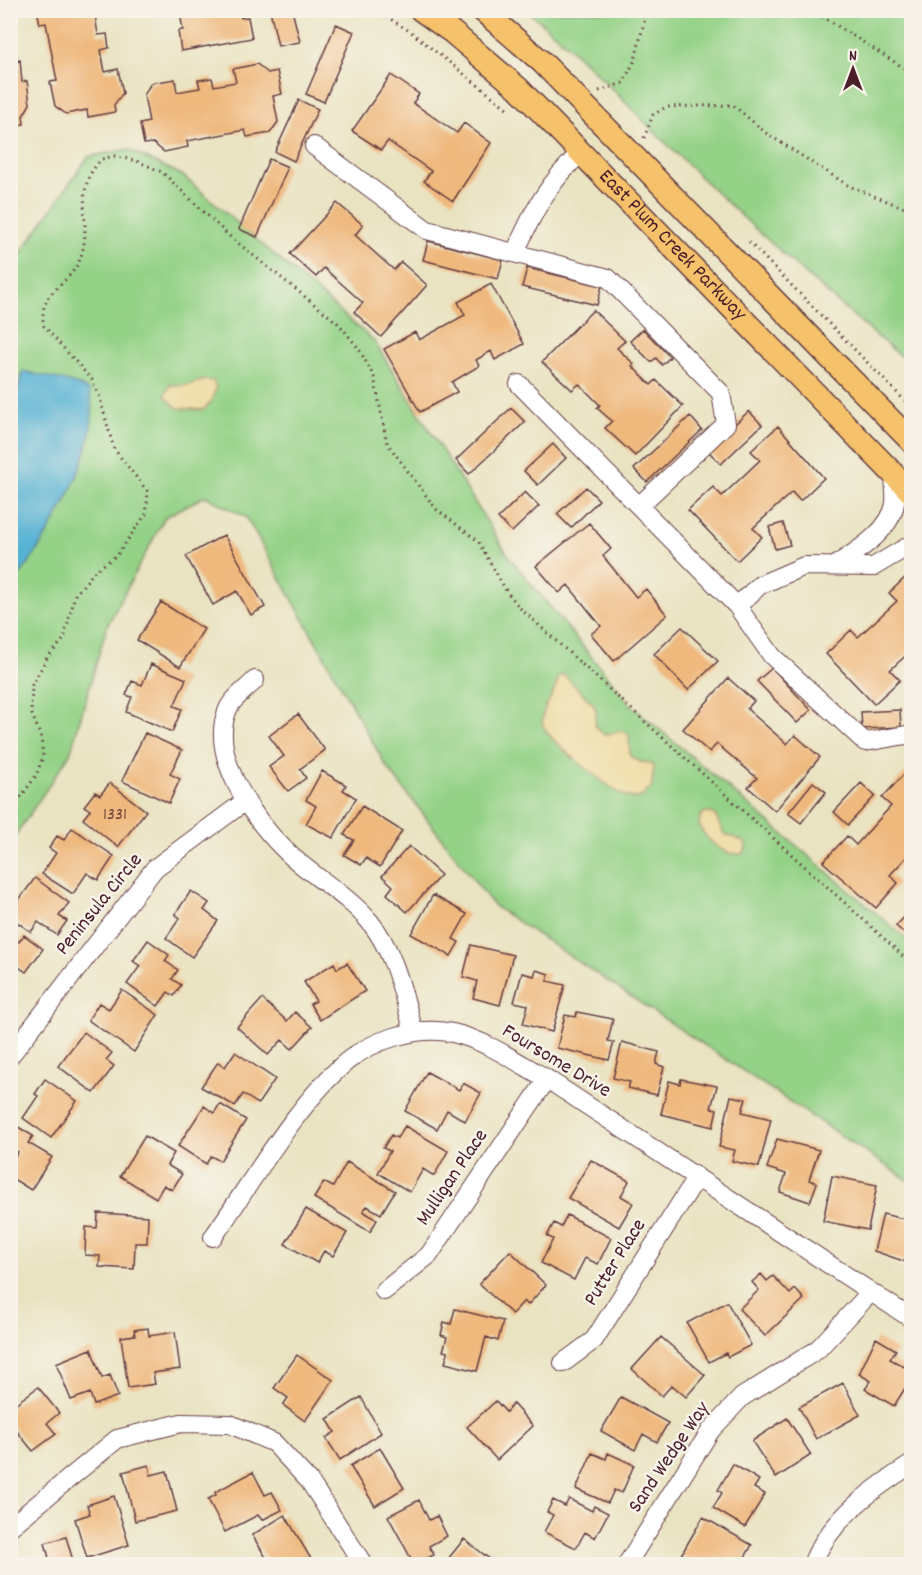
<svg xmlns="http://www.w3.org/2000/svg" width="922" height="1575" font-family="Dekko,sans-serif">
	<rect width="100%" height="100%" fill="#f7f3e8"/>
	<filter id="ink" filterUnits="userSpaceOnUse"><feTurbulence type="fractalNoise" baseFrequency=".0167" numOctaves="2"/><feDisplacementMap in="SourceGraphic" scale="12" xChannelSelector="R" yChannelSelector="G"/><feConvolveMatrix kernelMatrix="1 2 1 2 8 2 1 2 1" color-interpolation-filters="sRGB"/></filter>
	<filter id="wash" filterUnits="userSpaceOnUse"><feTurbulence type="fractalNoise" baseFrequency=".008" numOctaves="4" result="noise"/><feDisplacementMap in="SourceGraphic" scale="24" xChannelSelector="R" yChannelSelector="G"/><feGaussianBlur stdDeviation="1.35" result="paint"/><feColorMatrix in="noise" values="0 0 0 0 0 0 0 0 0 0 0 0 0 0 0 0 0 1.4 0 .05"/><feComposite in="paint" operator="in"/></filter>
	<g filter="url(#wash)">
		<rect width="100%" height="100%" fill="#eae3c2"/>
		<path fill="#94d287" stroke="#6f7859" stroke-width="1.5" d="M527,11H911V365C831,298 753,229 678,155C628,107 582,54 527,11Z
			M127,149L182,175L374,341L509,557L632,706L911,943V1182L494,906L386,766L246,517L205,496L165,517L107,626L70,754L11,842V267L88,157Z"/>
		<path fill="#eeda9e" stroke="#9c7c64" stroke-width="1.5" d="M205,380L213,381L216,388L211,402L203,410L177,408L165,396L170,385H187Z
			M561,675L565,676L593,704L596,709L595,726L604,735C614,733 620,727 629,735L630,756L640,762L651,763L654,768L651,788L640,798C634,798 628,798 623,795C607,786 547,740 543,725C539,708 557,694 558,678Z
			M706,812L715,815L724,834L745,842L746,849L743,853C726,858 705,840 699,824L701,815Z"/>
		<path fill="#56b2d4" stroke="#506880" stroke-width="1.5" d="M23,371C42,377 76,380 89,391C106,448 45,543 11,587V411Z"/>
		<g id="blocks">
			<path fill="#efb87d" d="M37,10H111L95,15L98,35L107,34L109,48L101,50L105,72L118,69L123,93L114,105L115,112L88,117L87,110L66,114L55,106L50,82L57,81L46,23L40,24Z
				M195,10H240L241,18L248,17L252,38L181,51L178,31L183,30L180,13Z
				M270,10H292L300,42L278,46Z
				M336,24L354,32L324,102L306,94Z
				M14,28L17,61L20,60L22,82L27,81L30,104L23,116L24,124L10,126V29Z
				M257,64L268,73L277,71L282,94L273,96L278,122L270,133L247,137L245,130L240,131L187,141L188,147L164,152L153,143L144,144L140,124L149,122L144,95L151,83L175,79L177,92L200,88L198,80L212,78L214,86L236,82L233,69Z
				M391,75L419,94L413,103L457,133L464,123L491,143L453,201L424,181L431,171L388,141L381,150L352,131Z
				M299,100L318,109L294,161L275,152Z
				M269,159L288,167L257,237L239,229Z
				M337,203L363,225L355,235L394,270L401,262L427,285L381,337L354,312L363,303L324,268L316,277L290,254Z
				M428,241L503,260L498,279L423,260Z
				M527,268L602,286L597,305L522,287Z
				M491,284L524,344L495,360L491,351L476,360L479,366L452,382L457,392L420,412L384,349L415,332L419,340L465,315L458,302Z
				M593,310L625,341L617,348L634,364L632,366L651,385L656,380L683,406L635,456L605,428L612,421L597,408L600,405L579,384L572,390L542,362Z
				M643,329L670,357L662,365L656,358L651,362L630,341Z
				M511,408L525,422L469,474L456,460Z
				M749,411L762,425L721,464L707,450Z
				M690,416L702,430L647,482L634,469Z
				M778,426L824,478L800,501L792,492L753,528L762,537L737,561L688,510L713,487L722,496L760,460L751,451Z
				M553,444L566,458L538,485L524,471Z
				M586,487L599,500L571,528L557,514Z
				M525,492L539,506L512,532L498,518Z
				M589,523L611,549L603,556L636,597L646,589L667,615L614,661L591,634L601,626L568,585L559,593L536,566Z
				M783,523L790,545L775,549L769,527Z
				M224,535L265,607L251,615L237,591L213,605L186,556Z
				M912,571V650L890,670L900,680L874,704L826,654L851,630L858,637L897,601L889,593Z
				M161,602L204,629L180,667L137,640Z
				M682,627L718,661L688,690L654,654Z
				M151,664L186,679L174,706L182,709L172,732L126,712L132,697L126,695L132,681L142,685Z
				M772,668L811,710L797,723L757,681Z
				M728,678L754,701L747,709L787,744L795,735L820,757L775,811L748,787L757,778L717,744L709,752L683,729Z
				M900,710L901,727L862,729L861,712Z
				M298,714L325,750L300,769L306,778L288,791L269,767L284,756L269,736Z
				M145,733L182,750L170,774L180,779L169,803L122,781Z
				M322,771L346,785L343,790L356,798L333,838L306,824L316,806L306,800Z
				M906,772L912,777V851L890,875L898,883L876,908L823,862L847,836L856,845L891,806L882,798Z
				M813,782L826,792L801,823L788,813Z
				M110,783L146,811L118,847L83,819L90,810L84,806L95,792L100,795Z
				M861,783L875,796L848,825L834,812Z
				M362,806L402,831L380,867L366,858L361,865L344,855L354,840L344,835Z
				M72,828L114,856L98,880L87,873L73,894L42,874L56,853L49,848L57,836L64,840Z
				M409,846L441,875L407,912L387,894L393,886L382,876Z
				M35,878L69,903L59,916L67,921L57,935L38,922L31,932L10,917V912Z
				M191,891L209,903L204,910L218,921L192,957L166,938L180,918L175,914Z
				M433,895L467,914L453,939L459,942L451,956L411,934Z
				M908,913L912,916V940L896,926Z
				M10,935L19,942L24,935L43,949L26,972L10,961Z
				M148,940L169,955L165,961L178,970L172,979L181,985L174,996L168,992L158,1006L127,984L140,966L133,961Z
				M471,945L513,955L500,1005L473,998L477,981L463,977Z
				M334,963L337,969L347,963L365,991L320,1020L310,1004L316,1001L304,982Z
				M536,970L549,974L547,981L565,985L552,1032L523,1024L528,1005L514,1002L522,973L534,976Z
				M122,990L158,1015L134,1052L88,1020L99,1003L109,1009Z
				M262,999L287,1021L295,1012L312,1027L292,1049L282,1040L268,1055L237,1027Z
				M577,1012L613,1019L608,1041L614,1042L609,1060L557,1048L565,1015L576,1017Z
				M84,1032L112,1053L106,1060L114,1066L94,1093L58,1066Z
				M622,1042L659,1052L656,1064L664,1067L657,1095L628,1088L630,1082L613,1078Z
				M235,1052L275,1079L258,1104L243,1094L235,1106L201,1087L218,1062L225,1067Z
				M427,1072L459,1090L463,1083L481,1093L465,1121L447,1110L437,1129L405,1111Z
				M45,1079L77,1101L51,1138L23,1118L38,1096L35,1094Z
				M681,1079L717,1086L711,1108L717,1109L713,1127L661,1114L669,1081L680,1084Z
				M731,1096L746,1099L742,1112L771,1119L759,1167L732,1161L735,1150L719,1147Z
				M220,1104L246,1120L220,1161L211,1156L206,1164L178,1146L204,1106L214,1113Z
				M10,1122L33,1136L28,1143L52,1157L31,1190L10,1177V1165L18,1152L10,1147Z
				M405,1126L448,1151L434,1176L423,1169L410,1192L378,1173L390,1151L383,1148L391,1135L397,1138Z
				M145,1136L174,1153L167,1165L182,1174L172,1190L164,1185L156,1198L120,1176Z
				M777,1139L819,1150L809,1180L817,1183L810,1202L780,1192L786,1174L767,1168Z
				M591,1160L629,1181L621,1196L633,1203L619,1227L568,1198Z
				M347,1162L395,1191L381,1214L367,1206L363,1211L377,1220L370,1232L314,1198L324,1182L333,1187Z
				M832,1176L877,1185L868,1230L823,1221Z
				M306,1209L347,1233L333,1256L324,1251L317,1263L285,1244Z
				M98,1213L148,1216L147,1243H135L134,1269L99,1267L100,1256L85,1255L86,1227L97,1228Z
				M883,1214L912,1221V1264L874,1251Z
				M567,1215L611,1238L598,1264L585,1258L574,1280L541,1263L553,1239L547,1236L554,1223L561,1227Z
				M510,1251L546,1285L528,1305L524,1301L512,1314L479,1284Z
				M761,1274L767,1281L773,1276L790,1294L795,1289L804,1299L765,1336L739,1309L759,1290L752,1282Z
				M727,1302L751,1345L728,1357L726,1353L709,1362L687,1323Z
				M455,1309L503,1321L498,1341L486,1337L477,1371L445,1363L448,1352L443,1351L447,1337L441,1335L444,1322L451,1324Z
				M148,1328L149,1336L175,1332L180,1369L153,1373L155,1384L128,1388L121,1337L135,1335L134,1330Z
				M661,1337L705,1375L686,1397L672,1385L662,1396L632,1369Z
				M876,1338L896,1350L890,1359L912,1371V1377L894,1406L865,1389L871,1381L859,1374Z
				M91,1349L102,1378L110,1375L118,1396L94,1405L90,1393L71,1400L56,1363Z
				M297,1355L333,1380L305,1421L283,1405L288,1398L274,1388Z
				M843,1383L860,1415L816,1439L799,1407Z
				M38,1387L59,1413L47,1423L56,1434L33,1451L10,1423V1408Z
				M361,1397L381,1433L340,1460L326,1438L335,1432L327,1419Z
				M621,1397L668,1423L657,1442L643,1434L635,1450L601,1431Z
				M496,1401L506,1412L513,1404L533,1426L497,1460L467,1427Z
				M787,1418L811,1455L776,1478L752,1441Z
				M380,1448L404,1488L375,1506L350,1466Z
				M592,1453L606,1459L608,1453L634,1465L622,1493L614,1490L608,1503L576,1489Z
				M733,1464L759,1480L754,1488L765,1494L745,1527L713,1508L722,1493L718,1490Z
				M149,1465L151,1475L167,1471L177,1511L135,1521L123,1472Z
				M253,1472L265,1495L272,1492L282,1510L262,1520L258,1515L225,1532L208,1499L216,1495L215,1492Z
				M114,1496L129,1545L87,1558L75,1519L90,1514L87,1505Z
				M569,1499L592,1511L594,1506L608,1513L595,1538L585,1532L576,1548L544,1532L553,1515L547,1512L553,1500L565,1506Z
				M419,1500L429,1520L437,1516L447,1536L429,1546L434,1555L414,1564L388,1516Z
				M285,1515L311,1559L303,1564H270L252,1535Z
				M703,1517L752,1545L741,1564H697L681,1555Z
				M66,1537L74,1564H33L49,1558L45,1543Z
				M464,1539L496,1564H444Z"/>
		</g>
	</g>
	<g filter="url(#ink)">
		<use href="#blocks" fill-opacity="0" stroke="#623c42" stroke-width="1.5"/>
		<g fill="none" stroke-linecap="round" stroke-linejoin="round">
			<defs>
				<path id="minor" d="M314,146L427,230L608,278L721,393L726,424L639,506
					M515,253C532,213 549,181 582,152
					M519,384L737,606L772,656L865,742L912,734
					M836,565C857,551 891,531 895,503C896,494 894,484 894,474
					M737,606L760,585L804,566L873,567L912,544
					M255,680C248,688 234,697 229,707C206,753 254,820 286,851C312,877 346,893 370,922C395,952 403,995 414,1032
					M10,1056L155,868L244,802
					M213,1237C252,1182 296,1105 346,1062C372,1040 419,1025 453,1033C487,1041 517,1062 547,1079L912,1319
					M384,1291L429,1255L547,1079
					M563,1363L594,1340L697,1177
					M10,1527L117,1439L181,1423L230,1424L274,1443L310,1482L363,1564
					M627,1564L711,1430L742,1397L817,1350L870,1293
					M812,1564C830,1520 872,1489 912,1464"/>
				<g id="major">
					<path id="s1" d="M421,10L452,32L518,88L912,493"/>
					<path d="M482,10L542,62L912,442"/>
				</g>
			</defs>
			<use href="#minor" stroke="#623c42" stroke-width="20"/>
			<use href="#major" stroke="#623c42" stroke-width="25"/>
			<path stroke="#623c42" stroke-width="3" stroke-dasharray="1.5 4.5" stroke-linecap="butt" d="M376,10L411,32L508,109
				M812,10L912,73
				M599,91L623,83L635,60L647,10
				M644,138L653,115L666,107L733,105L766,133L849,186L912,211
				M749,242L912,408
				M10,812L36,776L43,756L41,737L31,712L32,685L47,658L64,639L75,595L95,571L117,555L146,514L148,492L114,449L99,395L92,380L44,326C36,290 71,287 81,256C93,221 71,189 102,159L114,156L137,161L162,172L228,235L339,324L359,349L374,377L387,443L436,509L478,541L507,592L521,609L900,953L912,968"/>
			<use href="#minor" stroke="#fff" stroke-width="18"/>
			<use href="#major" stroke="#f5c16b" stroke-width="22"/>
		</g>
	</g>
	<g text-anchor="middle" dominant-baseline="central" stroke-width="5" stroke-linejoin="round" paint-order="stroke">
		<g font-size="18" fill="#734540">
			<text x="115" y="815">1331</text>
		</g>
		<g font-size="21" fill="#4a1f2b" stroke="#f7f3e8">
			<text stroke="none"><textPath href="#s1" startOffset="345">East Plum Creek Parkway</textPath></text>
			<text transform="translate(100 905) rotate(-51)">Peninsula Circle</text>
			<text transform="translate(556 1062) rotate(31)">Foursome Drive</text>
			<text transform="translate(453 1178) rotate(-56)">Mulligan Place</text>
			<text transform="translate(616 1263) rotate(-58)">Putter Place</text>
			<text transform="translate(670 1458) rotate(-56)">Sand Wedge Way</text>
		</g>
	</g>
	<rect width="922" height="1575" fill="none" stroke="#f7f3e8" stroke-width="36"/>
	<g transform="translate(853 69)" stroke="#f7f3e8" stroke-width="4.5" paint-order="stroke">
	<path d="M0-4.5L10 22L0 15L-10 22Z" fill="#4a1f2b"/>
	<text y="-9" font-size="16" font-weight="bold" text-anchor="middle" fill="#4a1f2b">N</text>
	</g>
</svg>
